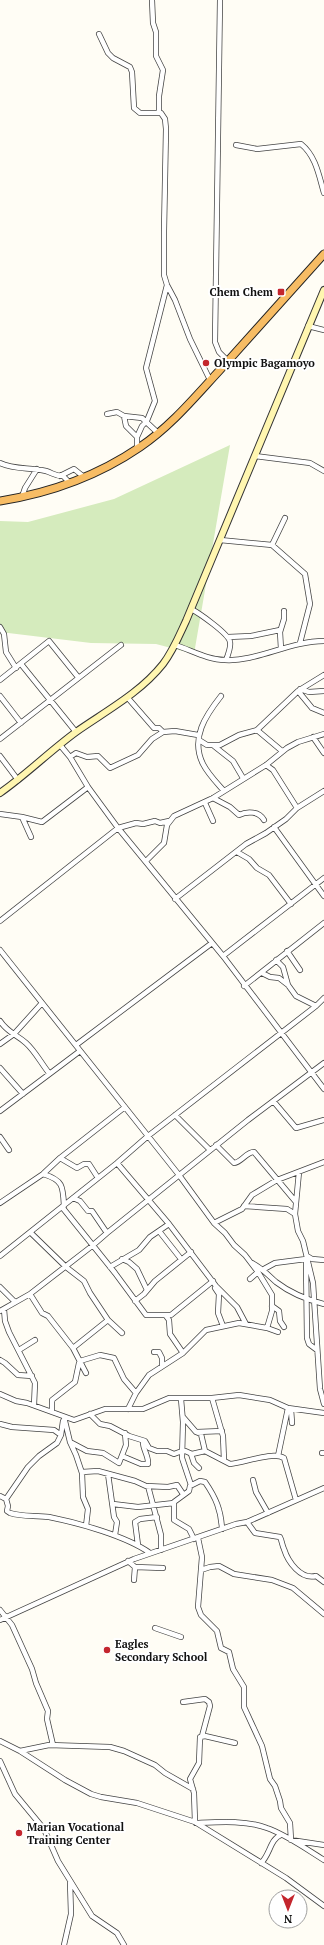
<svg xmlns="http://www.w3.org/2000/svg" width="324" height="1945" font-family="'PT Serif',serif">
	<rect width="100%" height="100%" fill="#fffdf5"/>
	<path fill="#d5ebbd" d="M230,445L194,654L156,644L91,643L0,632V521L28,522L114,499Z"/>
	<g fill="none" stroke-linecap="round" stroke-linejoin="round">
		<defs>
			<path id="minor" d="M152,0L153,23L156,32V56L163,70L159,96V113
				M220,0L215,342L219,352L228,361
				M99,34L108,53L113,58L130,67L132,72L134,108L140,113H161L165,119L166,129L164,231V275L167,285L175,300L190,339L210,380
				M236,145L257,149L301,144C316,156 319,176 324,193
				M308,326L324,330
				M107,414L117,412L124,416L142,418L158,433
				M124,416L126,426L137,437V448
				M146,423L155,401L146,368L167,285
				M137,437L142,426L146,422
				M255,456L310,463L324,471
				M0,463C14,470 30,467 46,471C53,473 54,476 63,476L70,483
				M60,476L74,469L84,477
				M22,497L25,488L37,469
				M220,540L272,545L285,518
				M272,545L305,574L310,604L300,643
				M191,609C199,613 229,634 230,642C231,647 228,655 226,660
				M0,627L4,634L6,652L16,668
				M228,637L251,636L280,630
				M175,645C191,650 208,660 225,660C256,662 290,641 324,641
				M281,649L280,632L284,619V611
				M21,664L76,732
				M0,680L49,641L78,677
				M300,689L309,692L324,691
				M298,691L312,708L324,713
				M0,696L21,723
				M221,696C206,715 190,738 203,764C208,774 217,783 224,791
				M127,697L154,728H159L163,732
				M257,730L282,751
				M313,737L324,753
				M0,739L121,645
				M199,740L207,745H220L239,735L257,730L298,691L324,675
				M60,745L70,757L88,787L118,828L223,956L324,1089
				M214,746L233,761L243,778
				M0,756L18,780
				M70,757L76,753L87,757L98,756L110,768L138,755L152,739L163,732L175,731L198,735
				M266,765L273,770L297,808
				M213,798L230,807L239,815C247,811 259,811 264,820
				M205,803L213,821
				M0,814L22,817L42,822L88,787
				M22,817L31,837
				M274,827L324,896
				M237,852L249,859L257,868L269,875L291,904
				M146,861L164,843L167,825L174,816L213,798L266,765L287,748L298,742L324,734
				M175,899L246,844L266,833L286,819L297,808L324,791
				M0,921L118,828L136,823L143,824L155,821L160,823L169,821
				M0,950L179,1175L214,1223L225,1233L234,1245L245,1255L258,1272L272,1295V1311L267,1328L239,1323L206,1330L183,1353L149,1375L136,1393L128,1409
				M287,951L300,970
				M223,956L324,878
				M276,960L283,967L288,985
				M262,973L270,977L279,978L288,985L296,996L316,1006
				M244,986L324,923
				M0,1021C8,1033 16,1034 26,1043C35,1051 41,1063 49,1073
				M0,1044L14,1034L42,1003
				M76,1045L212,943
				M0,1068L23,1094
				M274,1102L296,1128L324,1120
				M0,1111L80,1051
				M175,1115L210,1150
				M0,1137L9,1150
				M216,1145L234,1163C242,1162 246,1152 254,1152L296,1202
				M60,1158L77,1168L84,1164H89L98,1178
				M117,1163L169,1224L216,1286L237,1307L246,1324
				M299,1172L295,1214L298,1231L303,1241L313,1283L320,1389L324,1404
				M43,1174C63,1180 63,1186 64,1206
				M73,1198L80,1201L88,1211H92L107,1233
				M0,1203L43,1174L60,1158L125,1107
				M244,1206L287,1209L295,1214
				M62,1207L115,1273L146,1315H171L213,1281
				M214,1223L242,1209L252,1195L277,1180L324,1162
				M159,1231L181,1259
				M31,1233L66,1267L84,1281L90,1293L108,1320L122,1333
				M0,1256L117,1163L148,1136L316,1006L324,998
				M307,1256L312,1259L324,1260
				M122,1259L129,1262L137,1269L147,1290
				M306,1262L307,1338L309,1344L317,1350
				M252,1263C262,1268 268,1275 276,1282C289,1292 308,1300 324,1304
				M110,1267L139,1250L150,1237L169,1224
				M264,1269L275,1263L306,1259
				M250,1279L258,1272
				M0,1287L15,1302
				M215,1288L219,1294L218,1313L223,1326
				M30,1294L92,1246L107,1233L248,1120L324,1063
				M135,1301L144,1294L155,1281L191,1252
				M272,1306L279,1311L280,1321L284,1327
				M4,1309L5,1321L9,1332L35,1383L34,1405
				M0,1311L30,1294L42,1313L48,1316L73,1348L86,1373
				M166,1316L169,1320L170,1334L183,1353
				M267,1328L278,1332
				M73,1348L108,1320
				M19,1350L35,1340
				M154,1352H159L162,1358V1366
				M0,1360L5,1363L18,1375L32,1376
				M80,1361L100,1355L114,1358L124,1379L136,1393
				M0,1394L16,1401L27,1403L74,1420L105,1409H143L169,1398H212L239,1395L270,1400L288,1408L324,1413
				M212,1398L223,1436L224,1460
				M181,1399L183,1422L182,1458L191,1485
				M291,1409L292,1423
				M52,1412V1400L75,1382L79,1363
				M90,1414L100,1424L110,1426L129,1436L145,1441L149,1448L157,1451H167L174,1454L182,1451
				M64,1417L70,1442L76,1455L82,1473L83,1497L88,1509L86,1526
				M183,1417L196,1432L201,1434L205,1451
				M0,1424L12,1427L54,1430L61,1435
				M197,1432L222,1431
				M70,1442L87,1451L103,1453L119,1463L126,1445L125,1433
				M183,1450L192,1454L205,1451L230,1464C244,1463 273,1451 284,1458L296,1500
				M322,1453H324
				M191,1454L194,1463L199,1468
				M122,1456L141,1464H148C149,1456 142,1448 143,1441
				M278,1456L288,1408
				M82,1472L98,1471L135,1481L146,1486L168,1487L177,1485L183,1494
				M108,1474L114,1517L117,1522L115,1535
				M253,1480L256,1492L268,1513
				M148,1486L161,1535V1550
				M0,1496L6,1499L8,1506L7,1511L10,1513C22,1517 36,1515 49,1517C79,1523 126,1536 150,1553
				M6,1499L28,1467L39,1456L57,1443L61,1435L63,1421
				M113,1504L138,1507L174,1503
				M247,1522L255,1533L280,1537C282,1541 282,1545 284,1549C288,1562 301,1580 316,1576L324,1582
				M198,1538L202,1557L198,1607L201,1615L217,1631L221,1648L229,1652L233,1669L244,1687V1707L262,1746L270,1779L275,1786L280,1801L281,1808L290,1823L291,1840L324,1845
				M194,1539L189,1529L174,1520V1502L189,1491L190,1486L200,1481L205,1482C216,1498 221,1510 222,1529
				M138,1545L135,1522L140,1519L157,1517
				M128,1561L135,1567L163,1568
				M201,1570L210,1567L219,1566L234,1574L272,1580L293,1588L324,1614
				M134,1580L135,1567
				M0,1610L12,1625L32,1669L36,1683L48,1711L47,1719L53,1745
				M0,1620L134,1559L236,1524L247,1522L324,1488
				M155,1628L181,1637
				M183,1702L205,1699L209,1702L210,1706L202,1736
				M0,1741L20,1751L65,1780L91,1794L101,1797L137,1803L195,1822L286,1878L324,1906
				M20,1751L49,1745L110,1747L124,1751L155,1765L165,1773L193,1789
				M0,1761L15,1794L44,1829L58,1861L92,1916L117,1933L124,1945
				M195,1822L194,1793L190,1779L199,1763L200,1737L205,1736L235,1743
				M196,1823C219,1822 246,1820 267,1828C287,1835 306,1849 324,1860
				M261,1863C270,1855 270,1839 281,1835
				M64,1945L71,1914L70,1882"/>
			<path id="secondary" d="M0,793C27,774 50,751 76,732C106,711 140,693 163,664C173,651 179,636 186,621L324,290"/>
			<path id="trunk" d="M0,501C50,493 99,475 140,447C171,426 194,398 219,371C254,332 289,293 324,254"/>
		</defs>
		<use href="#minor" stroke="#444" stroke-width="6"/>
		<use href="#secondary" stroke="#333" stroke-width="8"/>
		<use href="#trunk" stroke="#222" stroke-width="9"/>
		<use href="#minor" stroke="#fff" stroke-width="4.5"/>
		<use href="#secondary" stroke="#fff6b0" stroke-width="6"/>
		<use href="#trunk" stroke="#f7bc64" stroke-width="7"/>
	</g>
	<g fill="#c4262e" stroke="#fff" stroke-width="1.5">
		<rect x="277" y="288" width="8" height="8" rx="2"/>
		<circle cx="206" cy="363" r="4"/>
		<circle cx="107" cy="1650" r="4"/>
		<circle cx="19" cy="1833" r="4"/>
	</g>
	<g text-anchor="middle" dominant-baseline="central" stroke-width="4" stroke-linejoin="round" paint-order="stroke">
		<g font-size="11" font-weight="bold" fill="#111" stroke="#fff" text-anchor="start">
			<text x="273" y="292" text-anchor="end">Chem Chem</text>
			<text x="214" y="363">Olympic Bagamoyo</text>
			<text x="115" y="1644">Eagles<tspan x="115" dy="13">Secondary School</tspan></text>
			<text x="27" y="1827">Marian Vocational<tspan x="27" dy="13">Training Center</tspan></text>
		</g>
	</g>
	<g transform="translate(288 1909) rotate(180)"><circle r="19" fill="#ffffff" stroke="#a0a0a0"/>
	<path d="M0-3L7 15L0 10L-7 15Z" fill="#c4262e"/>
	<text y="-6" font-size="11" font-weight="bold" text-anchor="middle" fill="#111111">N</text>
	</g>
</svg>
